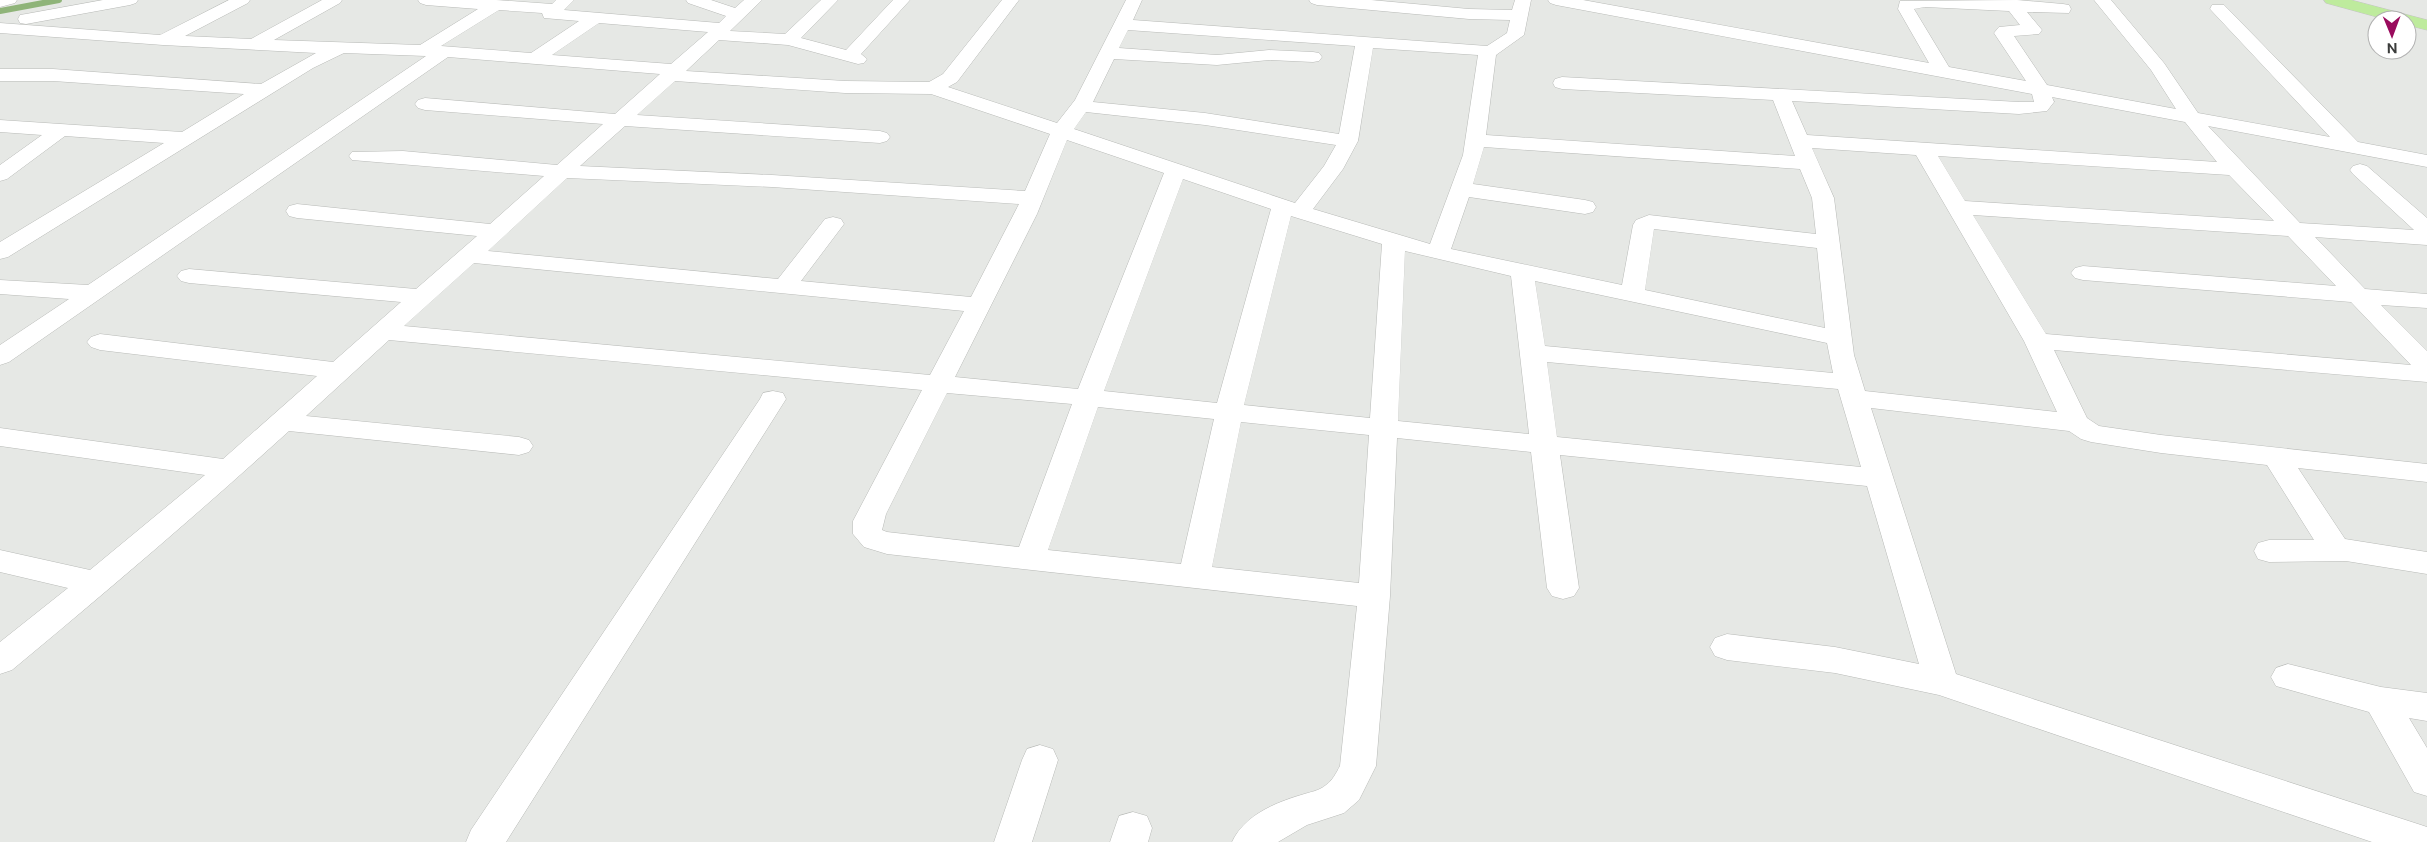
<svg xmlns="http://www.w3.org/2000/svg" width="2427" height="842" font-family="'Public Sans',sans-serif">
	<rect width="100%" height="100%" fill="#e6e8e5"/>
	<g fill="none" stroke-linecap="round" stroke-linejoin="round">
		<path stroke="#8fb479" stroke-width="6" d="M0,11L59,0"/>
		<defs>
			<path id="minor" d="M0,0H17L15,3L0,7Z
				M103,0H138L136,3L130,5L26,24L20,23L18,19L20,15L26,14Z
				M229,0H250L248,3L185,36L251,39L322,0H342L340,3L274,40L420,45L478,9L426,5L420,3L418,0H496L552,4L556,0H574L564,10L719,23L726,16L688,3L686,0H711L735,8L744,0H762L730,31L785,34L821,0H838L801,38L846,50L893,0H910L861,54L867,59L864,63L858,64L788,45L719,40L686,71L845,81L929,82L943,74L1002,0H1019L957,82L948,87L1057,123L1075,100L1126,0H1142L1133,20L1487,46L1507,33L1510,20L1469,19L1317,5L1311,3L1309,0H1371L1469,9L1512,10L1515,0H1531L1524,35L1496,55L1486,135L1795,156L1773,100L1562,89L1555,87L1553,83L1555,79L1562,77L2019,102H2034L2032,94L1556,5L1550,3L1548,0H1583L1929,63L1898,9L1900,1L2017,0L2063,4L2069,5L2071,9L2069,13L2027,12L2042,30L2039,34L2014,36L2047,85L2176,109L2151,70L2094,0H2111L2164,63L2198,113L2330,137L2210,9L2212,5H2224L2358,142L2427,155V167L2208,126L2300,223L2414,230L2353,174L2350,170L2353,166L2360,164L2367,166L2427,218V245L2315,237L2365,289L2427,294V308L2381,305L2427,351V382L2054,350L2087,418L2099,426L2161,435L2427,464V482L2298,468L2345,539L2427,552V574L2346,561L2269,562L2258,559L2254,551L2258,543L2269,540H2314L2267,465L2161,453L2091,442L2081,439L2069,431L1871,408L1956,674L2421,825L2427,827V842H2372L1939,695L1835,673L1727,660L1715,656L1710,647L1715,638L1727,634L1835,647L1919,664L1867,486L1560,455L1579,588L1574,596L1563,599L1552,596L1547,588L1531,452L1397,438L1390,596L1376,766L1359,800L1344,813L1307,825L1278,842H1232C1244,816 1274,803 1301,795C1310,792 1319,791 1326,785C1333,780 1336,773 1340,766L1357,606L887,554L864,547L853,534V521L922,390L389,340L306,416L519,437L529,440L533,446L529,452L519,455L289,431C199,513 106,592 12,670L0,674V642L68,588L0,572V550L90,570L205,475L0,446V428L223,459L317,376L100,350L91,347L87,342L91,337L100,334L333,362L401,302L189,283L181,281L177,276L181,271L189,269L416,289L477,236L297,218L289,216L286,211L289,206L297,204L490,224L544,176L352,160L349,156L352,152L403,151L557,165L603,124L425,110L418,108L415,104L418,100L425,98L615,114L660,74L448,57L9,362L0,365V345L69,299L0,294V280L88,285L426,56L344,53L313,68L8,257L0,259V242L164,143L65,136L7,179L0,181V165L42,135L0,132V120L182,132L244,94L53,81H0V69H53L261,84L316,53L163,45L0,33V23L160,35ZM1925,7L2009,11L2020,25L1999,27L1994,33L2026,81L1949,67L1914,9ZM499,10L542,13L544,18L579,21L531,53L441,46ZM599,23L708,32L671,64L552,55ZM1128,30L1355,46L1339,134L1205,113L1093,102L1114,59L1217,65L1269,60L1313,62L1319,61L1322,57L1319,53L1313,52L1269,50L1217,55L1119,48ZM1373,48L1478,55L1463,155L1430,244L1313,209L1343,169L1358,141ZM675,81L845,93L931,94L1050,134L1025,191L772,175L580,166L625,126L880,143L887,141L890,137L887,133L880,131L637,115ZM2052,97L2185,122L2217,162L1807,135L1792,101L2019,114L2047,111L2054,102ZM1086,112L1205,125L1336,145L1324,166L1295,203L1074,129ZM1067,140L1164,173L1078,389L955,377L1037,214ZM1484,147L1800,169L1812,198L1816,234L1649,215L1636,220L1633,225L1622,285L1451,249L1469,197L1585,214L1593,212L1596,207L1593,202L1585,200L1473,184ZM1812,148L1916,155L2024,341L2057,412L1865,391L1854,355L1834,198ZM1938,156L2229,175L2274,221L1965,201ZM567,178L772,187L1019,204L971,297L801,281L844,224L841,219L833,217L825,219L778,279L488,251ZM1183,179L1271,209L1217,403L1104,391ZM1973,215L2288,236L2336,286L2083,266L2075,268L2071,273L2075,278L2083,280L2351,302L2411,365L2046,334ZM1291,216L1382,244L1370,418L1244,405ZM1654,229L1817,248L1825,328L1645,290ZM1405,251L1511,276L1529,434L1398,421ZM474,263L964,311L930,375L404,326ZM1535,281L1827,343L1833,373L1545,346ZM1547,362L1838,389L1861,467L1557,437ZM947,393L1072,404L1019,547L887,532L882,530L886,514ZM1098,407L1214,419L1181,564L1048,550ZM1241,422L1369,435L1359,583L1212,567Z
				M773,391L783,393L786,399L506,842H466L471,830L760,399L763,393Z
				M2288,664L2381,687L2427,693V721L2409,718L2427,748V796L2414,792L2369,712L2276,686L2271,677L2276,668Z
				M1040,745L1053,749L1058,760L1032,842H994L1022,760L1027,749Z
				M1133,812L1147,816L1152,828L1148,842H1110L1119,816Z"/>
			<path id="major" d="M2324,0H2351L2427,20V30L2407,25V20H2388L2326,3Z"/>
		</defs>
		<use href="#minor" stroke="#b8bab7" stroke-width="1"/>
		<use href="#major" stroke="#c4c4c4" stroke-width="1"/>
		<use href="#minor" fill="#fff" fill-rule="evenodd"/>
		<use href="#major" fill="#beeb9d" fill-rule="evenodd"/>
	</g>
	<g transform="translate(2392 35) rotate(179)"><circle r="24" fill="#ffffff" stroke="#b1b1b1"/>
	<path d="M0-4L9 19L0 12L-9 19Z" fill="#9a0b5d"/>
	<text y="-8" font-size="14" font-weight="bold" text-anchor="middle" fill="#3b3c3b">N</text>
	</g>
</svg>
